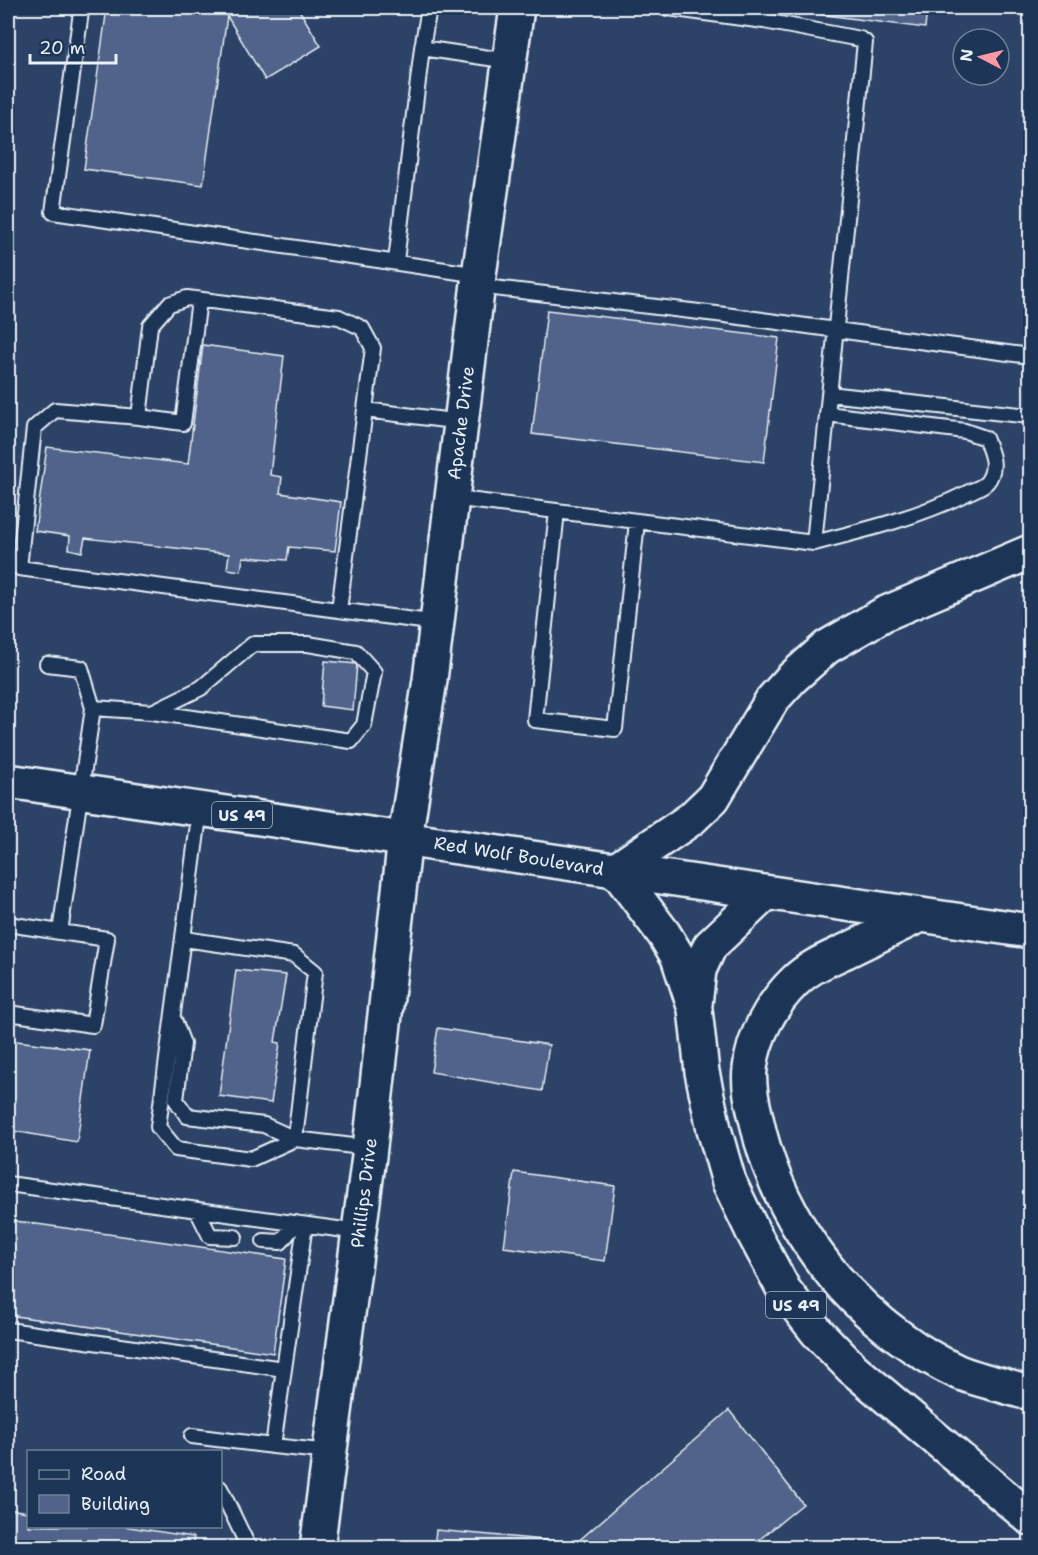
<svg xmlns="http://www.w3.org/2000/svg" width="1038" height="1555" font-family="'Shantell Sans',sans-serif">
	<rect width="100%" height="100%" fill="#2c4266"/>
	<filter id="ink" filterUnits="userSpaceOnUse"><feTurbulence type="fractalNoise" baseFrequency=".0167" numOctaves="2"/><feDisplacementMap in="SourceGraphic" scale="12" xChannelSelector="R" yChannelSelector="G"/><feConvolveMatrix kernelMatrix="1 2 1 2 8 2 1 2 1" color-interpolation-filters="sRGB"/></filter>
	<g filter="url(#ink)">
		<path fill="#51638a" stroke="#e8f1f8" stroke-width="1.5" d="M107,8H298L321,46L265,80L227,16L203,185L84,169Z
			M812,8H927L925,28L811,13Z
			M547,310L779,338L764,462L532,434Z
			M203,345L284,356L270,475L282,477L280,493L341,502L335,551L289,547L287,560L243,557L241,571L227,569L229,554L85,538L82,552L69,549L70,536L35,531L47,447L188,464Z
			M325,661L357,664L353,710L321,706Z
			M236,970L286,975L275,1042L280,1043L271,1103L219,1096Z
			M438,1028L549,1045L542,1091L431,1072Z
			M8,1040L90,1050L77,1142L8,1130Z
			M514,1172L615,1186L605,1261L504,1247Z
			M8,1220L286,1259L273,1353L8,1315Z
			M729,1410L803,1504L749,1548H434L436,1530L576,1543Z
			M8,1509L28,1512V1526H123L194,1537L192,1548H8Z"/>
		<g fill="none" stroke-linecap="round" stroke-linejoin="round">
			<defs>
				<path id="service" d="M429,8L422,48L509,61
					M81,12L53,212L479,275
					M396,261L422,48
					M477,286L725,315L1030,356
					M829,394L1030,416
					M365,410L461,422
					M139,417L183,423L199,300
					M452,498L814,543L865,42L860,39L764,21L668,8
					M557,511L535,720L615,729L637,522
					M814,543C866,530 919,517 967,493C973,490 983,487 987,482C998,468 991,452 985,438L965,431L827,414
					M339,610L373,348L362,328L339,317L187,298L169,304L150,326L139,417L55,410L34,428L19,568L437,623
					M47,664L81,668L93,708
					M200,809L158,1127L176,1149L251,1159L295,1139
					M8,924L60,932L93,708L152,712L351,741L364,725L374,672L356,652L308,644H253L201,688L152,712
					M184,939L294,955L315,972L295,1139
					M8,1013L93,1025L107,939L60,932
					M174,1020L183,1044L176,1100L187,1116L264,1125L295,1139L370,1148
					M8,1184L359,1232
					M197,1210L210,1236L235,1237
					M264,1241L281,1242L296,1223
					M8,1330L284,1369L273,1446L330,1452
					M284,1369L305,1225
					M192,1436L273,1446
					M220,1488L249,1548"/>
				<path id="tertiary" d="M317,1548L369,1156L405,838L430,680L479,275L517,8"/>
				<path id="trunk" d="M8,781L1030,931"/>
				<path id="motorway" d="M1030,552L884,614L827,647L792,678L772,700L713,798L691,819L616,870L664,934L678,957L695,1009L702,1072L714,1129L729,1182L753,1232L784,1290L817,1332L852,1368L1030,1518
					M920,915C896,927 873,938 850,949C831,958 810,966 795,981C772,1003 753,1037 750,1069C748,1085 752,1102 756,1118C774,1205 829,1287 901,1338C916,1349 939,1363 956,1371C976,1380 1000,1384 1021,1391H1030
					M695,1004L699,970L710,946L766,893"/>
			</defs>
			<use href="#service" stroke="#e8f1f8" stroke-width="18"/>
			<use href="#tertiary" stroke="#e8f1f8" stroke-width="38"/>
			<use href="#trunk" stroke="#e8f1f8" stroke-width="38"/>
			<use href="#motorway" stroke="#e8f1f8" stroke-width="38"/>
			<use href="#service" stroke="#1d3557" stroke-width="14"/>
			<use href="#tertiary" stroke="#1d3557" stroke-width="33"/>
			<use href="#trunk" stroke="#1d3557" stroke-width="33"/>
			<use href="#motorway" stroke="#1d3557" stroke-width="33"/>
		</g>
	</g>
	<g text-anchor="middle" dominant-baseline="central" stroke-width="5" stroke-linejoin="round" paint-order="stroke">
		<g fill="#1d3557" stroke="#abb9c8" stroke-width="1.5">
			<rect x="212" y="802" width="60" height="26" rx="4.5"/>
			<rect x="766" y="1292" width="60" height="26" rx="4.5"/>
		</g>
		<g font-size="16" font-weight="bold" fill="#e8f1f8">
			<text x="242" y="815">US 49</text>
			<text x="796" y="1305">US 49</text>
		</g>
		<g font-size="18" fill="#e8f1f8" stroke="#1d3557">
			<text transform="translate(461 423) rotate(-83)">Apache Drive</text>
			<text transform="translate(519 856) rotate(9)">Red Wolf Boulevard</text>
			<text transform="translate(364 1193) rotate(-83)">Phillips Drive</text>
		</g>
	</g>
	<rect width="1038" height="1555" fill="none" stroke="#1d3557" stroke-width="30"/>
	<rect x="15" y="15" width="1008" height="1525" fill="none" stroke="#e8f1f8" stroke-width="2" filter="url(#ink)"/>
	<rect x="27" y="1450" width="195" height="78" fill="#1d3557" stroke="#6e8097" stroke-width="1.5"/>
	<rect x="39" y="1470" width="30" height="9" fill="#1d3557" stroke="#6e8097" stroke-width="1.5"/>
	<text x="81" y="1480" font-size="18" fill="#e8f1f8">Road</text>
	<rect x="39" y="1495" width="30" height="18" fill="#51638a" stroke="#6e8097" stroke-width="1.5"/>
	<text x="81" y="1510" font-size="18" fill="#e8f1f8">Building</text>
	<g transform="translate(981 57) rotate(277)"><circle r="28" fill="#1d3557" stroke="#6e8097" stroke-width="1.5"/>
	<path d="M0-4.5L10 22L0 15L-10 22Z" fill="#ff9aa2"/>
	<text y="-9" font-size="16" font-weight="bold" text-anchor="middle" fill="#e8f1f8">N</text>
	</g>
	<path d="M30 54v9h86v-9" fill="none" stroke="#e8f1f8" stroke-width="3"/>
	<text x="39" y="54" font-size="18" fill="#e8f1f8" stroke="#1d3557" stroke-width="4.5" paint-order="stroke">20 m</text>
</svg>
